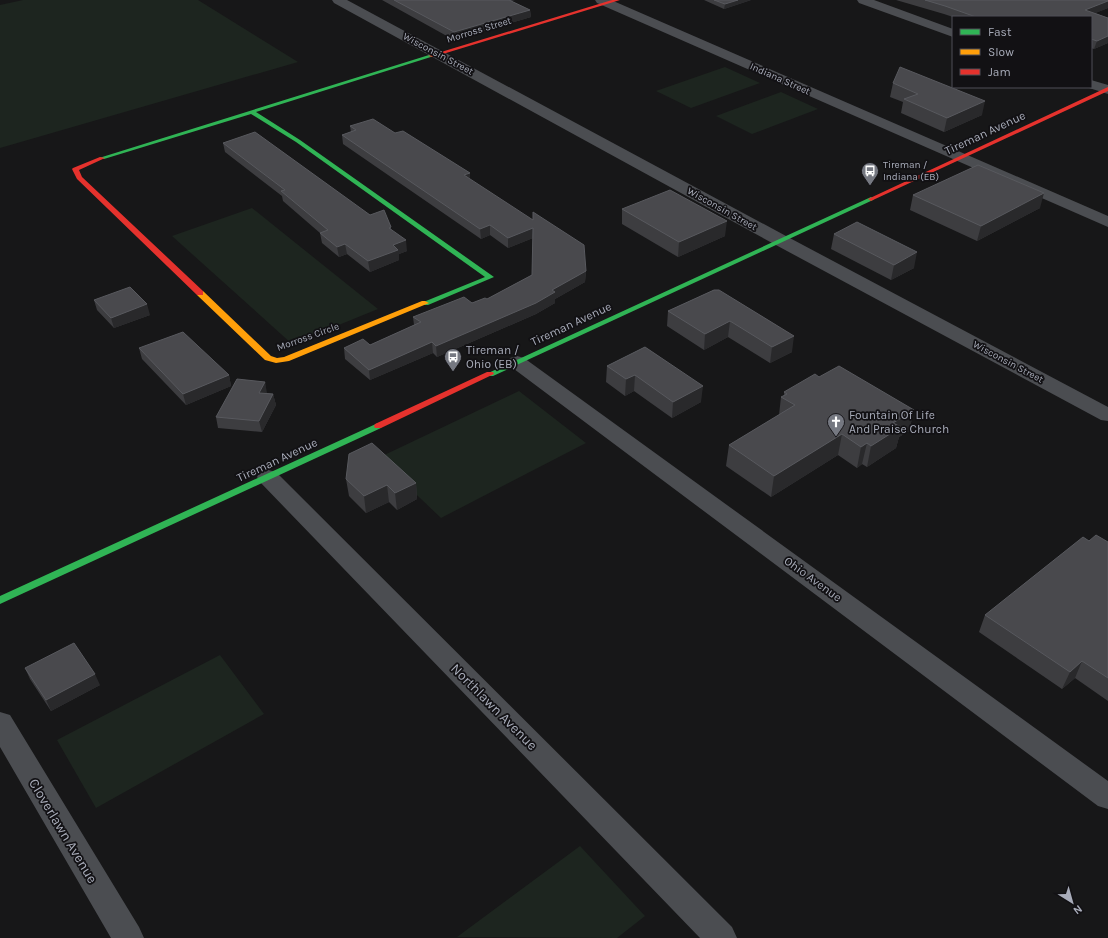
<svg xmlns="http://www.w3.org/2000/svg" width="1108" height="938" font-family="Karla,sans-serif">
	<rect width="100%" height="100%" fill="#171718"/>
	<path fill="#1d251f" d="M23,0H198L298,62L0,148V5Z
		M725,67L760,83L691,108L656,91Z
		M781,92L818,109L752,134L716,116Z
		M252,208L378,309L292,344L172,236Z
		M519,391L586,443L441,518L378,458Z
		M220,655L264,714L96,808L57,740Z
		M580,846L645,916L617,938L457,937Z"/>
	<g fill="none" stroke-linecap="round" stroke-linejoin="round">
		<path fill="#4b4d51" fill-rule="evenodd" d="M332,0H347L786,236L1108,407V421L1101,420L774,244L334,3Z
			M595,0H611L1108,216V227L597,3Z
			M857,0H874L953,29V37L859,3Z
			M1091,80L1108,85V94L1086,87H1091Z
			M517,356L524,358L1108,781V809L1098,806L510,366L507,362L510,358Z
			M268,470L276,472L732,927L737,938H700L260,482L257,477L260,472Z
			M0,712L10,715L139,927L144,938H111L0,747Z"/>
		<path fill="#30b455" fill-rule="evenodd" d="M429,55L434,56L256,112L300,140L494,277L428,305H425L421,303L485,277L296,142L251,114L104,159L99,158Z
			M871,197L874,199L873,200L493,376H487L486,374Z
			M378,423L382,426L381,428L0,604V596Z"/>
		<path fill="#ff9f0a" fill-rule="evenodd" d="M197,291H203L271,356L277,358L284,357L422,301H425L429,303L289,361L276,363L265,360L197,295Z"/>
		<path fill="#e5322d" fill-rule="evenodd" d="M612,0H620L433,57L428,56Z
			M1108,87V91L873,200L871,201L868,199Z
			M100,157L105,158L79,170L82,177L203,291V295H197L77,179L72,169L73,168Z
			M487,372H493L494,374L381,428H375L374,426L375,424Z"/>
	</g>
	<path fill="#3d3d40" d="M382,0H515L511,1L530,10L531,17L454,40Z
		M704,0H751L724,9Z
		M896,0H1108V8L1095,13L1108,18V43L1094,49L1091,48V17H953L944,14Z
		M893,83L982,115L944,132L901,113L903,102L890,97Z
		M350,126L395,133L470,179L586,271L585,282L555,299V303L536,314L437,357L433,353L370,380L345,359L344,348L370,345L414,325L413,317L487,299L532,275L533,238L508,248L490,235L481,239L343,144L342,135L351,132Z
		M223,143L370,215L391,227V229L407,251L399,254V260L370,272L347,254L339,257L322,243L320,233L283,201L282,196L225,152Z
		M913,195L1040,208L977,241L910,210Z
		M622,209L725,236L678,257L622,224Z
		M834,234L914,268L891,280L831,249Z
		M714,290L792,352L770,363L728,337L704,350L667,326L668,311Z
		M94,300L150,315L114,328L97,310Z
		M645,347L701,402L672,418L634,391L625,396L606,382L607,366Z
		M139,348L229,375L231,386L186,405L142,359Z
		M819,377L914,410L909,431L899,437L896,448L867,467L862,464L857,468L838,455L771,497L726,466L729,445L779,415L781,397L784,396V392Z
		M265,382L266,393L273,394L276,405L262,432L218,428L216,417Z
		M346,479L416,483L417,499L397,510L389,502L366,513L349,496Z
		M1089,541L1108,542V701L1075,678L1062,689L979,632L985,615Z
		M25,668L100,685L51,711L30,679Z"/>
	<path fill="#29292b" d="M738,0H751L724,9L725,4Z
		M1108,1V8L1086,17L1085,10Z
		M530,10L531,17L454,40V32Z
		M1108,36V43L1094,49L1097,41Z
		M985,101L982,115L944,132L947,118Z
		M470,173V183L464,175Z
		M1044,193L1040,208L977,241L981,226Z
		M727,221L725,236L678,257L679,242Z
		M490,225V235L481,239L480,229Z
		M533,228V238L508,248V238Z
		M406,240L407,251L399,254V260L370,272L368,261L393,245Z
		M345,244L347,254L339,257L337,247Z
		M917,252L914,268L891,280L894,265Z
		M586,271L585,282L555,299V303L536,314L437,357L436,346L552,290Z
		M147,304L150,315L114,328L111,318Z
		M730,321L728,337L704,350L705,334Z
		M794,336L792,352L770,363L772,347Z
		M432,342L433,353L370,380L369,370Z
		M229,375L231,386L186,405L183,394Z
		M635,375L634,391L625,396L626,379Z
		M265,382L267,393L261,404L259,393Z
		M703,386L701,402L672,418L673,402Z
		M273,394L276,405L262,432L259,421Z
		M914,410L909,431L899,437L896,448L867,467L871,446L893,423Z
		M842,434L838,455L771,497L774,476Z
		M867,443L862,464L857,468L861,447Z
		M416,483L417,499L397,510L395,493Z
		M387,485L389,502L366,513L364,496Z
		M1082,661L1075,678L1062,689L1070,672Z
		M95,674L100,685L51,711L46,700Z"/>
	<path fill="#49494d" stroke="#58595e" d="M394,0H509L530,10L454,32Z
		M714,0H738L725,4Z
		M925,0H1108V1L1085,10L1108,18V36L1097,41L1091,39V17H976L945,6Z
		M900,67L985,101L947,118L904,99L918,94L893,83Z
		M373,119L395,133L403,131L470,173L464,175L533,220V212L584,245L586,271L552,290L555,292L536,303L436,346L432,342L369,370L344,348L363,339L370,345L421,322L413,317L464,297L472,303L485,298L487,299L532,275L533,228L508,238L490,225L480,229L342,135L356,130L350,126Z
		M255,132L370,215L384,210L391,227L389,228L406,240L393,245L398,250L368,261L345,244L337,247L320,233L328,230L281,191L285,190L223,143Z
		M978,165L1044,193L981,226L913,195Z
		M670,190L727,221L679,242L622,209Z
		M857,222L917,252L894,265L834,234Z
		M130,287L147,304L111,318L94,300Z
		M714,290H719L794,336L772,347L730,321L705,334L668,311Z
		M183,332L229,375L183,394L139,348Z
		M645,347L703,386L673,402L635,375L626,379L607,366Z
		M839,366L914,410L893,423L901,427L871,446L867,443L861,447L842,434L774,476L729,445L795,405L781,397L787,394L784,392L815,374L819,377Z
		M237,379L265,382L259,393L273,394L259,421L216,417Z
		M372,443L416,483L395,493L387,485L364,496L346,479L349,454Z
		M1096,535L1108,542V678L1082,661L1070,672L985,615L1083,537L1089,541Z
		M74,643L95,674L46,700L25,668Z"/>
	<defs>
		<symbol id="bus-pin" viewBox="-11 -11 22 30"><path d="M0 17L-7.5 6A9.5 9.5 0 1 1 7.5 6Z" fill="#757881" stroke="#121114"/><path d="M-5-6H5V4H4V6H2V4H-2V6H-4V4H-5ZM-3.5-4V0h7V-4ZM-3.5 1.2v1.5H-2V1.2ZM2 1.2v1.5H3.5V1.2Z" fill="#fff"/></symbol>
		<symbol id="church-pin" viewBox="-11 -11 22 30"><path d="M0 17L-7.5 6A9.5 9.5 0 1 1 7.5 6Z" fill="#757881" stroke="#121114"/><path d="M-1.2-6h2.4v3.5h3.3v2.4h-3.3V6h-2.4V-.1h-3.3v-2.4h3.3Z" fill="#fff"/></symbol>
	</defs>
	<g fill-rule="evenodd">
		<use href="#bus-pin" x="860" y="161" width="20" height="27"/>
		<use href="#bus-pin" x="443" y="347" width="20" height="27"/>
		<use href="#church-pin" x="826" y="412" width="20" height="27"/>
	</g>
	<g text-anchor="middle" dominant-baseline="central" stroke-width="3.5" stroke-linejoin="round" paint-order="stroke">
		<g font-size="10" fill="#a8acb9" stroke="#121114">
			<text transform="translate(479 30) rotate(-17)">Morross Street</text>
			<text transform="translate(438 54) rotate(28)">Wisconsin Street</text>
			<text transform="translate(780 79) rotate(24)">Indiana Street</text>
			<text transform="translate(722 209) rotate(29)">Wisconsin Street</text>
			<text transform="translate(308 337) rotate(-20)">Morross Circle</text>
			<text transform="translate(1008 362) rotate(28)">Wisconsin Street</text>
		</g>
		<g font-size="10" fill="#a8acb9" stroke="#121114" text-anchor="start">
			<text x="883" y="165">Tireman /<tspan x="883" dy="12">Indiana (EB)</tspan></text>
		</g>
		<g font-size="12" fill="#a8acb9" stroke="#121114">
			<text transform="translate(985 133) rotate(-25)">Tireman Avenue</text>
			<text transform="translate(571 324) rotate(-25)">Tireman Avenue</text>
			<text transform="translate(277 460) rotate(-25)">Tireman Avenue</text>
			<text transform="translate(813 579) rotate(36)">Ohio Avenue</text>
		</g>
		<g font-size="12" fill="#a8acb9" stroke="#121114" text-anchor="start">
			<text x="466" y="350">Tireman /<tspan x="466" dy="14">Ohio (EB)</tspan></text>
			<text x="849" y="415">Fountain Of Life<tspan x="849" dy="14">And Praise Church</tspan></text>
		</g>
		<g font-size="14" fill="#a8acb9" stroke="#121114">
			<text transform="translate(494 707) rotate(45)">Northlawn Avenue</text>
			<text transform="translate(63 831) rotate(59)">Cloverlawn Avenue</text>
		</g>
	</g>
	<rect x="952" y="16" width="140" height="72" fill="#121114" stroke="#4e4f56"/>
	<rect x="960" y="29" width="20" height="6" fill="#30b455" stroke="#4e4f56"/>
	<text x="988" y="36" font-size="12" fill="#a8acb9">Fast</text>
	<rect x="960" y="49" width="20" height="6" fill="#ff9f0a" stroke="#4e4f56"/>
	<text x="988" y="56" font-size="12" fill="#a8acb9">Slow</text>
	<rect x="960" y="69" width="20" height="6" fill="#e5322d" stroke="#4e4f56"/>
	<text x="988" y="76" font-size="12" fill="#a8acb9">Jam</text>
	<g transform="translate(1072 902) rotate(143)" stroke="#121114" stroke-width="3" paint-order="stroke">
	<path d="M0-3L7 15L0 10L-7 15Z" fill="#a8acb9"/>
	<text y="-6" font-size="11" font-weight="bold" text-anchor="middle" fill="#a8acb9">N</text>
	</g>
</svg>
